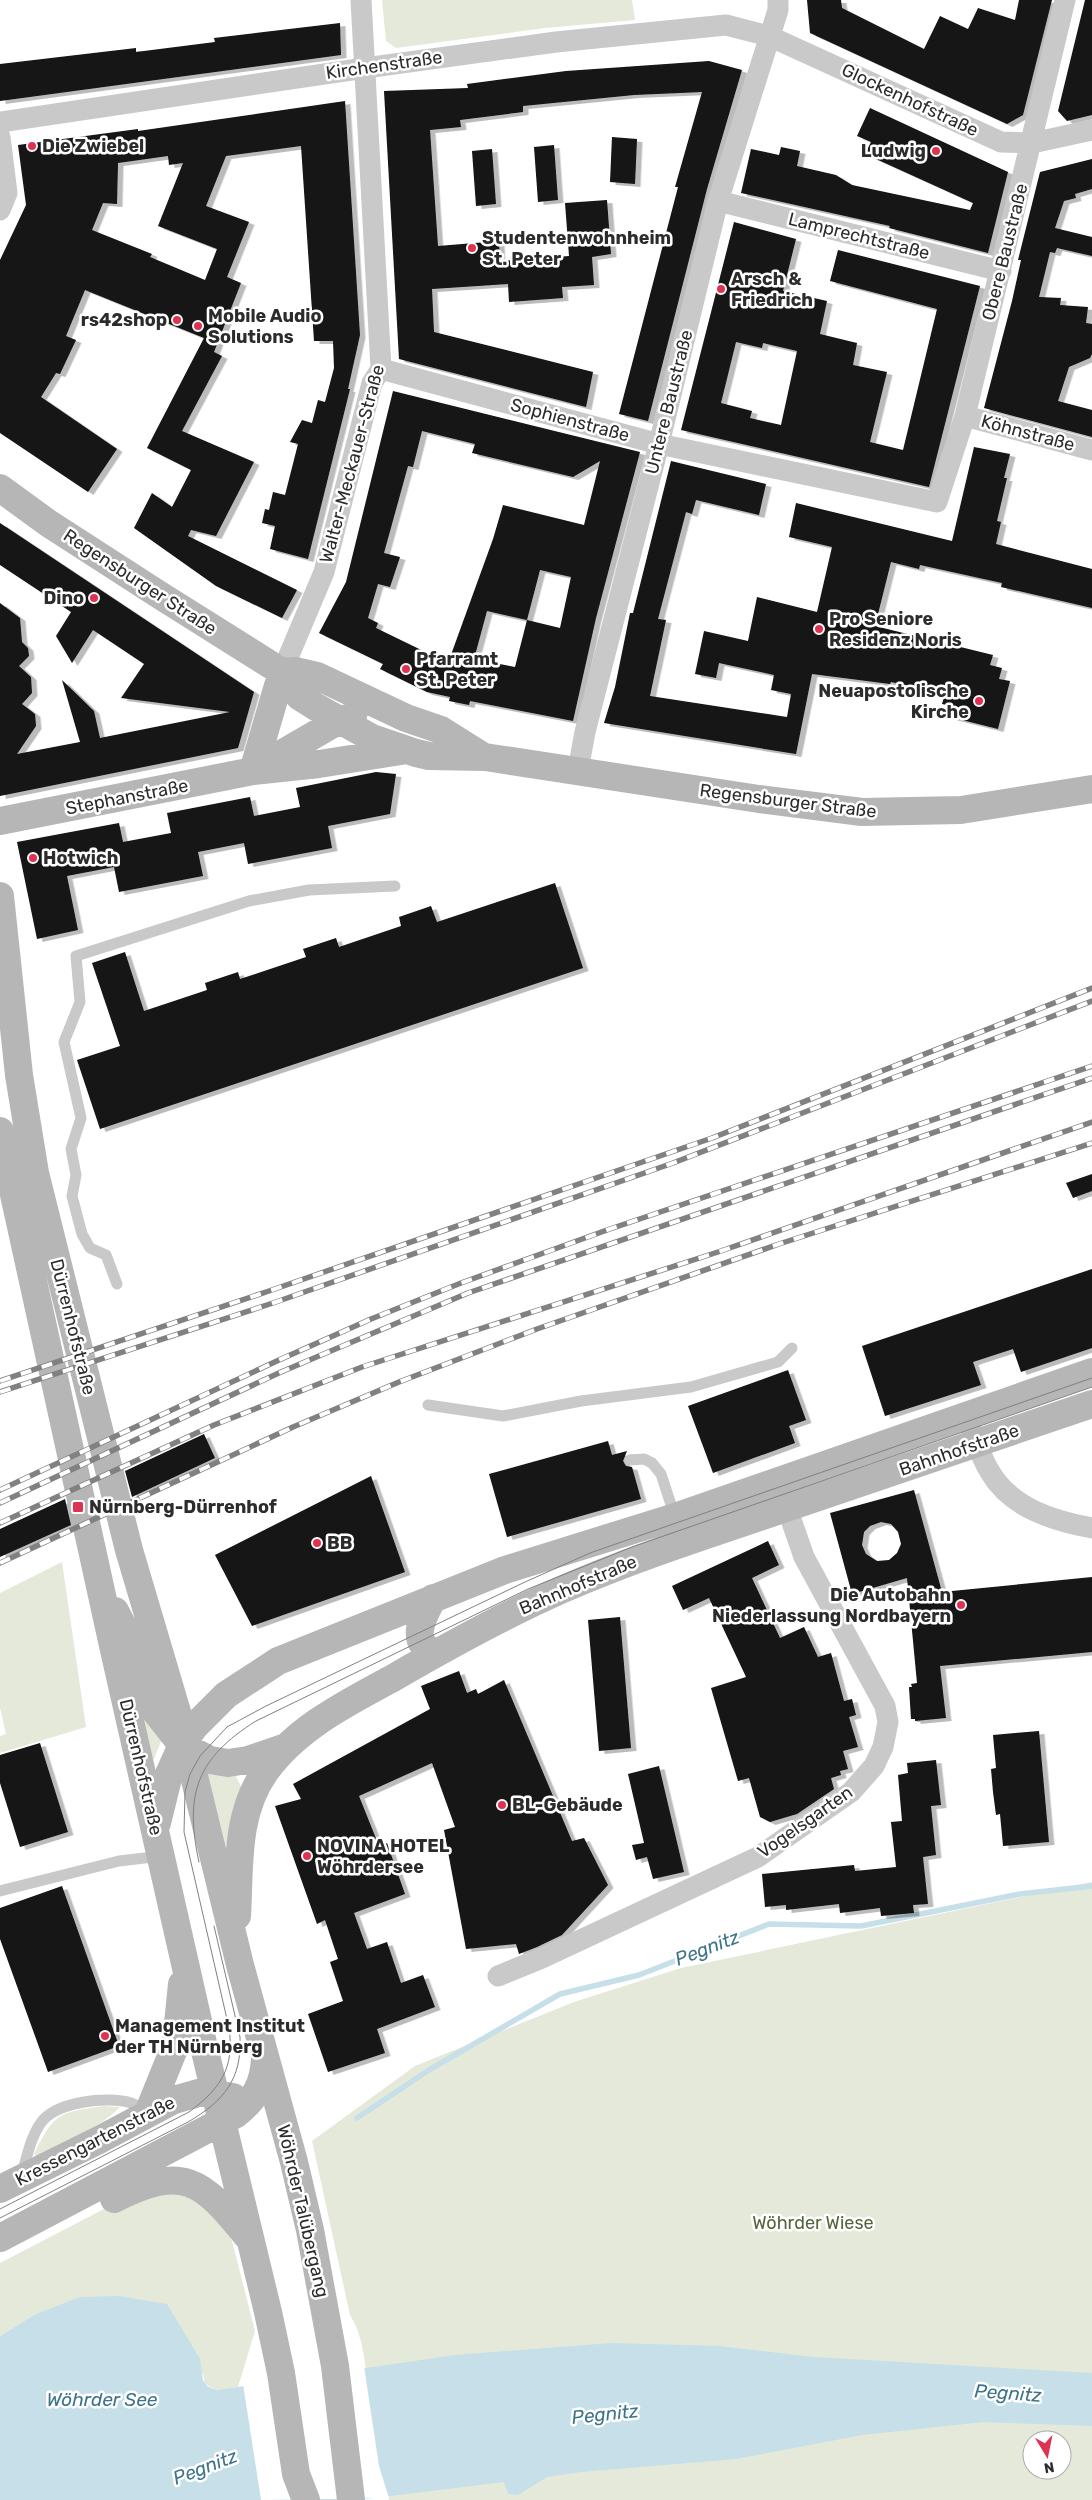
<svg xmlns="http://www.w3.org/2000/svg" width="1092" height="2500" font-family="Rubik,sans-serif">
	<defs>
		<filter id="shadow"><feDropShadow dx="5.5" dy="3" stdDeviation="0" flood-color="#0004"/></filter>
	</defs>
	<rect width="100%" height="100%" fill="#fff"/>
	<path fill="#e4e9d9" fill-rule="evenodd" d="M382,0H632L635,20L545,28L396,48L386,41Z
		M62,1562L86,1727L0,1753V1736L6,1734L0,1708V1593Z
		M143,1714L162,1739L154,1759H151L140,1715Z
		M208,1772L235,1774L243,1791L227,1858L206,1776Z
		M1092,1882V2500H389C374,2462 373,2418 367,2378C364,2356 362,2334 350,2315L312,2141L415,2066L574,2002L681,1968ZM1032,2440H1062V2470H1032Z
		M103,2106L120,2107C97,2130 65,2142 36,2156L34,2154C55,2113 57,2113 103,2106Z
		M157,2189L195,2195L228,2231L232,2241L255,2331L238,2387L217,2390L205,2384L203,2374L34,2315L0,2336V2263L133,2194Z"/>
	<path fill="#c6dfe9" d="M119,2296L167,2304L200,2359L203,2380L207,2386L217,2390L455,2355L612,2343L719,2346L813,2357L1092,2373V2426L984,2422L862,2435L736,2459L581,2472L547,2477L518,2495L508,2494L504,2482L358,2500H0V2336L34,2315L80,2297Z"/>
	<path fill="#fff" d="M364,2366L379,2466L389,2498L261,2500L243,2384Z"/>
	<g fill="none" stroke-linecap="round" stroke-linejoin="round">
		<path stroke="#c6dfe9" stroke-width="5.5" d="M357,2118L429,2070L560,1994L639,1975L769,1924L861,1926L1020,1894L1092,1886"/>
	</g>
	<path fill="#131313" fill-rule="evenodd" filter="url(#shadow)" d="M807,0H841L842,8L924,49L940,16L968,29L978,8L1015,20L1019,0H1052L1023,115L1007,124L810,33Z
		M1085,0H1092V115L1067,121L1058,111Z
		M340,23L341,55L0,101V64L136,48V52L215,42L214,38Z
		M709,61L742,70L707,189L648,421L619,414L678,187H675L702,92L634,95L523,106V112L460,120L461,127L430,130L438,246L499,241L500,261L569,256L565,203L607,200L611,254L592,257L594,285L562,287L563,298L509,302L508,284L432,289L434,332L593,372L586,407L399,359L384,91L468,88L467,84L566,71Z
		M345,101L360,335L348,389H350L308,559L270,549L275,526L262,523L265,509L269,510L273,492L285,495L298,444L290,442L302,420L312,423L318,400L325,402L334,368L333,341H314L301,146L226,156L206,206L249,222L227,277L241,283L214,352L222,356L182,431L254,462L216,536L191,530L188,536L297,590L282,618L216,586L134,528L152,493L172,507L191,470L147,448L204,338L85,290L66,336L76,340L60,374L56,373L41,397L117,449L88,492L0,433V260L26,205L18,145L138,129V131ZM168,156L169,165L183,163L158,226L217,249L205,280L150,257L152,254L92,230L103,203L117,204L118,163Z
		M870,108L1008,172L988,253L889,228L890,226L741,193L751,149L779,155L781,147L800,151L797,166L836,175L852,185L970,210L973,203L865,154L871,142L857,136Z
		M612,137L637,139L635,184L610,182Z
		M554,145L558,200L538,202L534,147Z
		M492,149L496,204L476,206L472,151Z
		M1092,159V189L1075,194L1076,198L1064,201L1055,228L1092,237V256L1057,248L1055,253L1050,252L1039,297L1061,298L1060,305L1088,307L1086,323L1092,324V354L1090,358L1069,367L1058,401L1092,410V437L984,408L1012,301L1021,260H1018L1040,172Z
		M734,222L796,239L783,291L827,301L820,334L857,343L853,365L887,372L870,442L903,450L937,309L830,281L838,250L980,286L929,487L681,430ZM736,342L762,348L763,343L797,351L781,425L750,418L752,411L721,403Z
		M393,391L640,452L596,618L573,721L470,701L469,705L449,701L450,697L427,692L380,669L383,664L319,633L346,582ZM422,431L475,444L472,453L573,477L600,461L584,525L503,505L493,539L448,663L376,628L378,623L368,618L378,584L390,587L400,557L384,553L408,466L413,467ZM540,570L571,577L560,628L527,620ZM487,611L527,620L515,667L474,659Z
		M974,447L1010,454L1004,478H1007L997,521L1001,522L996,544L1092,569V608L1001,587L1002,583L920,565L919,569L891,562L875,626L993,655L990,665L1002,668L999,679L1010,681L998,729L950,717L952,706L942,704L945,694L891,682L890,684L812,674L796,754L604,723L615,687L630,613H633L671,461L766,484L759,515L696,500L692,514L686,512L658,619L666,620L650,696L787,717L791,694L771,690L774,675L719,663L716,678L695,674L704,631L748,641L757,597L817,612L832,547L789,537L796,503L952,541Z
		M0,523L254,692L238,748L0,796V603L20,618L22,642L28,648L29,656L19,666L31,677L32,693L22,704L35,714L36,726L17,754L80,742L62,680L94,711L100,738L230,712L121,698L144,664L93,630L72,663L56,636L71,612L0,565Z
		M376,772L396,774L390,814L328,826L332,848L248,864L244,843L198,852L203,876L119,892L114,867L67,876L78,930L37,939L17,842L119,823L123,842L171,833L167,813L250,797L254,816L300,807L296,788Z
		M555,883L583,968L100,1129L77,1060L120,1046L92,963L125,952L144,1011L207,990L205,983L238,972L240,979L306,957L303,949L336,938L339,947L401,926L399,917L431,906L437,922Z
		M1092,1174V1191L1073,1198L1066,1183Z
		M1092,1269V1348L1021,1372L1013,1349L973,1362L981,1385L885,1416L862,1346Z
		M788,1370L806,1420L789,1426L795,1443L713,1473L688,1406Z
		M204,1434L215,1458L132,1497L125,1471Z
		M608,1441L612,1455L627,1451L623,1461L626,1466L632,1467L641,1499L507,1537L489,1474Z
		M371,1476L405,1572L252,1626L215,1555Z
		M914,1490L942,1592L1092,1577V1652L940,1666L946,1718L915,1721V1719H911L909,1687H912L911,1684L917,1683L907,1578L852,1594L830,1513ZM881,1522L891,1524L898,1532L901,1544L897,1553L889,1560L877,1561L866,1554L862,1545L864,1532L870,1526Z
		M65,1499L71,1525L0,1557V1529Z
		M768,1541L779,1565L752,1578L780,1638L804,1627L818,1657L831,1653L844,1701L852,1699L856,1715L849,1717L858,1747L843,1751L848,1769L840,1771L841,1775L831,1778L834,1789L797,1814L770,1822L760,1817L749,1778L738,1781L711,1688L746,1677L709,1598L683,1610L672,1586Z
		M620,1617L631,1748L599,1751L588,1620Z
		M459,1671L467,1693L476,1689L478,1694L504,1680L572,1841L584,1838L608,1885L562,1935L537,1947L519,1954L516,1944L466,1949L444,1830L455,1827L432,1763L359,1796L379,1846L387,1843L405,1894L354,1913L367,1949L387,1942L401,1983L423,1975L435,2007L377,2029L385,2053L328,2072L308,2014L343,2001L330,1962L338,1959L325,1920L317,1924L275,1806L301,1799L293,1784L430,1709L421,1686Z
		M1039,1731L1049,1842L1003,1846L1000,1814L996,1815L993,1792L991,1769L996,1768L993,1735Z
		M40,1743L68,1832L20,1847L0,1783V1755Z
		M936,1760L941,1805L931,1806L936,1855L923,1857L928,1904L913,1905L914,1913L881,1916L880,1908L840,1913L839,1904L786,1910V1905L765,1907L762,1874L854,1865L855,1871L896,1867L891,1822L902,1821L898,1775L908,1773L907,1763Z
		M659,1766L684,1872L653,1879L647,1857L636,1860L632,1845L644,1843L628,1774Z
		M62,1886L119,2046L48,2072L0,1939V1908Z"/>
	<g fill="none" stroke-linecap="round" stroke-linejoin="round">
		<path stroke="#c9c9c9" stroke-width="11" d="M117,1284L106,1255L90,1248L82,1234L72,1196L76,1175L71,1149L81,1118L64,1042L80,1002L76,956L249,901L309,890L395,886
			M428,1405L503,1416L581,1401L691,1387L778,1362L792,1348
			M630,1460L644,1459L652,1463L661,1474L675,1517
			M0,1891L119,1861L162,1856
			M22,2174C27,2157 30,2139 40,2124C55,2101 108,2096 131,2103C137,2105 142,2109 148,2113"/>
		<path stroke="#c9c9c9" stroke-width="21" d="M0,122L365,68L556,42L726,25L769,36L1001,142L1032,143L1092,130
			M0,137L7,193L0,210
			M718,201L1001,271
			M381,369L659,444L937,502L965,416L1065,0
			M965,416L1092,450
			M282,672L324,572L372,383L381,369L361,0
			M578,770L585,732L659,444L718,201L778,10V0
			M965,1415C974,1434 979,1454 990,1472C1011,1508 1054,1521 1092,1528
			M498,1976L542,1958L758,1857L851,1792L874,1766L883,1747L888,1722L885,1706L804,1557L787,1508"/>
		<path stroke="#b6b6b6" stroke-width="28" d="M0,488L48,523L158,594L282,672L300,697L316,707L372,738L416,753L429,756L485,757L759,799L862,812L961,810L1092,789
			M282,672L295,671L317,676L406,718L441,730L484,757
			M259,767L338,721L353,716
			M253,771L282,672
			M0,821L253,771L319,764L401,751
			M0,896L19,1075L35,1173L129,1550L185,1739L240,1965L294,2162L310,2230L335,2366L351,2500
			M0,1131L114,1650L203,2043L268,2312L281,2373L296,2474L306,2500
			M433,1598C423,1617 408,1641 435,1654
			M115,1611L133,1646L156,1712L182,1745L210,1760L228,1763L248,1760L286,1747
			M157,1823L169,1774L183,1743L195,1726L226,1695L278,1661L505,1570L675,1517L1092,1372
			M237,1916C240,1866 235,1815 265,1772C296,1728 347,1703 393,1678C448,1646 504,1615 563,1589C636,1557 713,1533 789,1507C890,1473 991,1439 1092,1404
			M148,2113L176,2044L182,1984
			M0,2189L99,2140L174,2100L202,2092L233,2097
			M114,2199C183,2164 202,2180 247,2236
			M0,2238L236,2114C256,2099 264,2082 265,2058"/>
		<path stroke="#818181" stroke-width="1" d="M199,1862C184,1794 197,1758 256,1721L528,1589L632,1547L1092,1387
			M0,2209L189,2112C220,2089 235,2068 229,2028L184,1832L185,1792L190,1774L200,1756L227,1727L266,1706L525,1582L590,1553L1092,1378
			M0,2218L188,2122C224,2101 242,2079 240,2037L214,1926"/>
		<defs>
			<path id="rail" d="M0,1381L269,1291L712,1138L1092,988
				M0,1392L273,1303L673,1163L1092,1001
				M0,1490L279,1360L371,1319L461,1283L607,1230L1092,1066
				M0,1503L281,1372L468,1293L1092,1078
				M0,1523L214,1425L362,1367L718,1252L1092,1122
				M0,1563L293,1427L399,1382L537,1329L779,1244L1092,1143"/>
		</defs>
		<use href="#rail" stroke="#818181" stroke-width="5.5"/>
		<use href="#rail" stroke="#fff" stroke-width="4" stroke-dasharray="11" stroke-linecap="butt"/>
	</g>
	<g fill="#df3251" stroke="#fff" stroke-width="2">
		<circle cx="32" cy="146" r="5"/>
		<circle cx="936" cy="151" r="5"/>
		<circle cx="472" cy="248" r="5"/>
		<circle cx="721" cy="289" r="5"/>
		<circle cx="177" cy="320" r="5"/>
		<circle cx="198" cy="326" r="5"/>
		<circle cx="94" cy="598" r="5"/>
		<circle cx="819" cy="629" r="5"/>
		<circle cx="406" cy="669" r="5"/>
		<circle cx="979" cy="701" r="5"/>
		<circle cx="33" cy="858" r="5"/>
		<rect x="72" y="1501" width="12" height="12" rx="2.5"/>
		<circle cx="317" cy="1543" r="5"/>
		<circle cx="961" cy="1605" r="5"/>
		<circle cx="502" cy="1805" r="5"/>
		<circle cx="307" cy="1856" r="5"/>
		<circle cx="105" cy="2036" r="5"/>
	</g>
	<g text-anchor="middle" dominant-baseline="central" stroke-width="5" stroke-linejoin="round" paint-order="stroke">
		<g font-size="18" fill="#2c2c2c" stroke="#fff">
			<text transform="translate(384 65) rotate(-8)">Kirchenstraße</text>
			<text transform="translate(910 100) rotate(25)">Glockenhofstraße</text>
			<text transform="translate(859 236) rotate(14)">Lamprechtstraße</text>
			<text transform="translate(1005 252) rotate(-76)">Obere Baustraße</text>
			<text transform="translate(669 402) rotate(-76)">Untere Baustraße</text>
			<text transform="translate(570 420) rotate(15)">Sophienstraße</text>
			<text transform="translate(1028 433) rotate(15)">Köhnstraße</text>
			<text transform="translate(352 464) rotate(-75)">Walter-Meckauer-Straße</text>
			<text transform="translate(140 582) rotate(33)">Regensburger Straße</text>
			<text transform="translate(127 797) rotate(-11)">Stephanstraße</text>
			<text transform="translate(788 801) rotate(7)">Regensburger Straße</text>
			<text transform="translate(73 1327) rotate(76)">Dürrenhofstraße</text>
			<text transform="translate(959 1450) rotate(-19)">Bahnhofstraße</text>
			<text transform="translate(578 1585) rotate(-23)">Bahnhofstraße</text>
			<text transform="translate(141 1767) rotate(77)">Dürrenhofstraße</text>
			<text transform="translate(805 1822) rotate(-35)">Vogelsgarten</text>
			<text transform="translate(95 2141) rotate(-27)">Kressengartenstraße</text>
			<text transform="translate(303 2211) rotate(77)">Wöhrder Talübergang</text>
		</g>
		<g font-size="18" font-weight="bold" fill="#2c2c2c" stroke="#fff" text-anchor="start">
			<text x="42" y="146">Die Zwiebel</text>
			<text x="926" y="151" text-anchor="end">Ludwig</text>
			<text x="482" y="238">Studentenwohnheim<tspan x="482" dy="21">St. Peter</tspan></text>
			<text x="731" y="279">Arsch &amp;<tspan x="731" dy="21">Friedrich</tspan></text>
			<text x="208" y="316">Mobile Audio<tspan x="208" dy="21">Solutions</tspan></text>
			<text x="167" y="320" text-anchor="end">rs42shop</text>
			<text x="84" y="598" text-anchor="end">Dino</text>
			<text x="829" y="619">Pro Seniore<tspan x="829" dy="21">Residenz Noris</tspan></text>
			<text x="416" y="659">Pfarramt<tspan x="416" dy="21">St. Peter</tspan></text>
			<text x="969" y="691" text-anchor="end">Neuapostolische<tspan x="969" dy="21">Kirche</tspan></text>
			<text x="43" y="858">Hotwich</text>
			<text x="89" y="1507">Nürnberg-Dürrenhof</text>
			<text x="327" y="1543">BB</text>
			<text x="951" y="1595" text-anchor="end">Die Autobahn<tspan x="951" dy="21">Niederlassung Nordbayern</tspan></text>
			<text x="512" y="1805">BL-Gebäude</text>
			<text x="317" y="1846">NOVINA HOTEL<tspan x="317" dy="21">Wöhrdersee</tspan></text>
			<text x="115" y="2026">Management Institut<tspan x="115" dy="21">der TH Nürnberg</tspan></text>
		</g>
		<g font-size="18" fill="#53653b" stroke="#fff">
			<text x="813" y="2223">Wöhrder Wiese</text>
		</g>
		<g font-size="19" font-style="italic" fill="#3d748a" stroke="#fff">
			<text transform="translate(707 1948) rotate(-21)">Pegnitz</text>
			<text transform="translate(1008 2393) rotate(4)">Pegnitz</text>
			<text x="102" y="2399">Wöhrder See</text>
			<text transform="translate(605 2414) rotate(-6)">Pegnitz</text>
			<text transform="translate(205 2467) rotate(-21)">Pegnitz</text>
		</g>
	</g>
	<g transform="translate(1047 2455) rotate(170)"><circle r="24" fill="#ffffff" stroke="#ababab"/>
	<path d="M0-4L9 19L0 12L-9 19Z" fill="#df3251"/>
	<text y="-8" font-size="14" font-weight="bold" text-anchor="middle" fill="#2c2c2c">N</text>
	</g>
</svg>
